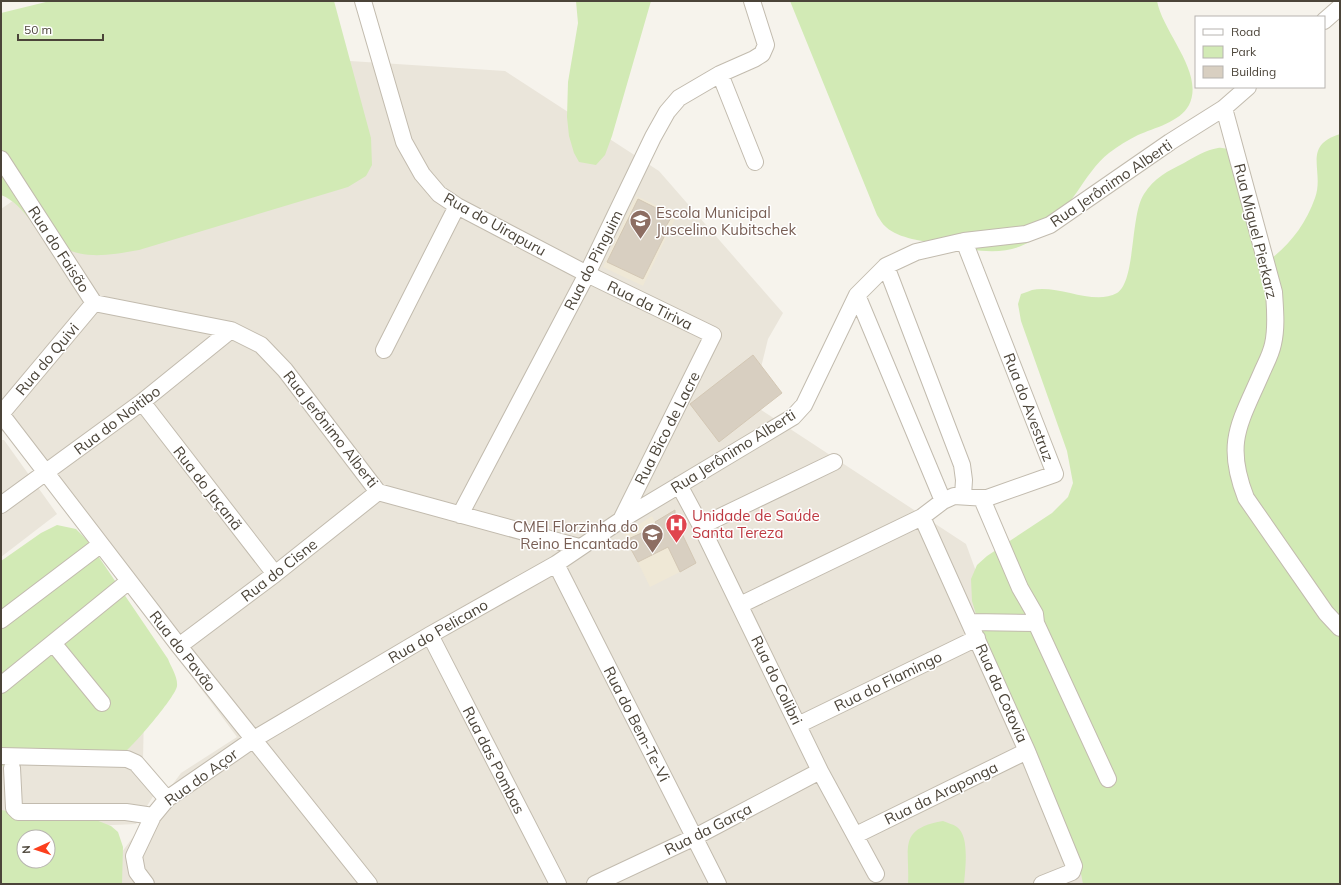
<svg xmlns="http://www.w3.org/2000/svg" width="1341" height="885" font-family="Mulish,sans-serif">
	<rect width="100%" height="100%" fill="#f6f3ec"/>
	<path fill="#eae5da" d="M319,59L505,71L659,171L783,313L768,339L752,404L966,544L1090,884H98L181,773L237,737L10,433L1,431V209L110,134Z
		M1,440H4L57,514L1,557Z
		M1,705L144,713L143,760L160,785L136,824L1,830Z"/>
	<path fill="#efe8d6" d="M636,196L677,215L643,286L603,267Z
		M652,516L680,572L650,587L624,534Z"/>
	<path fill="#d2eab5" fill-rule="evenodd" d="M50,1H334L371,138L372,165L366,176L348,187L139,250C90,259 67,260 31,221C22,210 14,200 1,195V13Z
		M576,1H651L612,136L605,155L596,165L579,162L574,153L569,136L567,117L568,82L578,23Z
		M790,1H1157C1163,33 1205,73 1189,105C1180,122 1154,128 1138,135C1128,140 1118,146 1109,153C1096,163 1086,179 1077,192C1034,252 1013,260 941,244C924,241 899,239 886,227C882,224 880,219 877,215Z
		M1340,134V884H1083L1079,863L988,654L972,601L971,579L977,565L987,556L1052,513L1068,497L1073,483L1067,451L1021,321L1018,304L1021,294C1025,293 1029,291 1032,290C1058,284 1093,306 1117,293C1136,281 1130,215 1144,194C1154,178 1168,171 1184,163C1194,157 1206,150 1218,148C1223,147 1230,150 1236,151L1272,258C1292,242 1306,223 1315,198C1325,171 1301,146 1340,134Z
		M57,525L76,529L88,541L168,659C171,667 178,677 177,686C176,696 135,744 125,752L65,761L1,766V561L41,533Z
		M1,810L49,817L96,820L111,826L118,832L123,847L122,884H1ZM24,837H48V861H24Z
		M943,821C947,823 953,824 957,827C970,836 965,870 964,884H908C910,848 897,829 943,821Z"/>
	<path fill="#d8cfc1" stroke="#d3c7b4" d="M638,199L672,216L665,228L668,229L643,279L607,262Z
		M753,355L782,393L719,442L690,404Z
		M675,510V519L696,563L680,572L668,547L638,562L626,540L657,526L655,522Z"/>
	<g fill="none" stroke-linecap="round" stroke-linejoin="round">
		<defs>
			<path id="minor" d="M363,1L404,142L422,174L439,194L457,206L587,274L713,335L621,520
				M1324,21L1340,7
				M720,74L755,162
				M1224,108L1274,292C1275,309 1277,327 1273,344C1271,354 1266,363 1262,372C1240,423 1224,442 1246,498L1326,613L1340,628
				M1,159L94,303L231,330L261,345L285,370L378,492L579,547
				M886,266L962,465L964,480L963,496
				M857,295L943,501
				M384,350L457,206
				M142,402L275,574
				M1,414L179,646L369,884
				M1,414L94,303
				M679,485L701,526L820,771L876,874
				M982,499L1020,588L1035,614L1036,623
				M1,505L142,402L231,330
				M460,515L587,274L653,137L667,112L679,98L720,74L754,59L762,54L766,45L752,1
				M922,517L1027,751L1074,866L1072,872L1042,884
				M701,526L834,462
				M556,564L718,884
				M740,605L922,517L943,501L954,496L987,498L1055,474L964,241
				M1,620L100,545
				M970,622L1036,623L1108,779
				M430,635L558,884
				M53,643L102,703
				M179,646L275,574L378,492
				M1,685L129,581
				M798,725L977,638
				M1,756L127,759L136,763L167,799
				M12,768L14,808L18,812H126L153,816
				M856,835L1027,751
				M146,884L137,872L134,856L153,816L167,799L254,739L430,635L556,564L621,520L793,417L804,405L857,295L886,266L916,252L964,241L1026,234L1050,225L1170,142L1224,108L1248,87
				M595,884L695,837L820,771"/>
		</defs>
		<use href="#minor" stroke="#c2bbae" stroke-width="18"/>
		<use href="#minor" stroke="#fff" stroke-width="16"/>
	</g>
	<defs>
		<symbol id="school-pin" viewBox="-11 -11 22 30"><path d="M0 17L-7.5 6A9.5 9.5 0 1 1 7.5 6Z" fill="#8d6e63" stroke="#fff"/><path d="M0-5L7-2L0 1L-7-2ZM-4 1L0 2.5L4 1V4Q0 6-4 4Z" fill="#fff"/></symbol>
		<symbol id="hospital-pin" viewBox="-11 -11 22 30"><path d="M0 17L-7.5 6A9.5 9.5 0 1 1 7.5 6Z" fill="#e0444e" stroke="#fff"/><path d="M-5-5h3v3.5h4V-5h3V5h-3V1.5h-4V5h-3Z" fill="#fff"/></symbol>
	</defs>
	<g fill-rule="evenodd">
		<use href="#school-pin" x="628" y="208" width="25" height="34"/>
		<use href="#hospital-pin" x="664" y="512" width="25" height="34"/>
		<use href="#school-pin" x="640" y="522" width="25" height="34"/>
	</g>
	<g text-anchor="middle" dominant-baseline="central" stroke-width="3" stroke-linejoin="round" paint-order="stroke">
		<g font-size="15" fill="#4b4439" stroke="#fff">
			<text transform="translate(1111 183) rotate(-34)">Rua Jerônimo Alberti</text>
			<text transform="translate(495 224) rotate(29)">Rua do Uirapuru</text>
			<text transform="translate(1256 231) rotate(76)">Rua Miguel Pierkarz</text>
			<text transform="translate(59 249) rotate(57)">Rua do Faisão</text>
			<text transform="translate(593 260) rotate(-63)">Rua do Pinguim</text>
			<text transform="translate(650 305) rotate(26)">Rua da Tiriva</text>
			<text transform="translate(47 359) rotate(-50)">Rua do Quivi</text>
			<text transform="translate(1029 407) rotate(69)">Rua do Avestruz</text>
			<text transform="translate(117 420) rotate(-37)">Rua do Noitibo</text>
			<text transform="translate(667 428) rotate(-63)">Rua Bico de Lacre</text>
			<text transform="translate(331 429) rotate(52)">Rua Jerônimo Alberti</text>
			<text transform="translate(733 451) rotate(-32)">Rua Jerônimo Alberti</text>
			<text transform="translate(208 488) rotate(52)">Rua do Jaçanã</text>
			<text transform="translate(279 570) rotate(-38)">Rua do Cisne</text>
			<text transform="translate(438 631) rotate(-30)">Rua do Pelicano</text>
			<text transform="translate(183 651) rotate(52)">Rua do Pavão</text>
			<text transform="translate(777 680) rotate(64)">Rua do Colibri</text>
			<text transform="translate(888 681) rotate(-26)">Rua do Flamingo</text>
			<text transform="translate(1002 693) rotate(66)">Rua da Cotovia</text>
			<text transform="translate(637 724) rotate(63)">Rua do Bem-Te-Vi</text>
			<text transform="translate(494 760) rotate(63)">Rua das Pombas</text>
			<text transform="translate(201 777) rotate(-36)">Rua do Açor</text>
			<text transform="translate(941 793) rotate(-26)">Rua da Araponga</text>
			<text transform="translate(708 829) rotate(-27)">Rua da Garça</text>
		</g>
		<g font-size="15" fill="#785e54" stroke="#fff" text-anchor="start">
			<text x="656" y="212">Escola Municipal<tspan x="656" dy="17">Juscelino Kubitschek</tspan></text>
			<text x="638" y="526" text-anchor="end">CMEI Florzinha do<tspan x="638" dy="17">Reino Encantado</tspan></text>
		</g>
		<g font-size="15" fill="#be3a42" stroke="#fff" text-anchor="start">
			<text x="692" y="515">Unidade de Saúde<tspan x="692" dy="17">Santa Tereza</tspan></text>
		</g>
	</g>
	<rect width="1341" height="885" fill="none" stroke="#4b4439" stroke-width="4"/>
	<rect x="1195" y="16" width="130" height="72" fill="#ffffff" stroke="#b7b4b0"/>
	<rect x="1203" y="29" width="20" height="6" fill="#ffffff" stroke="#b7b4b0"/>
	<text x="1231" y="36" font-size="12" fill="#4b4439">Road</text>
	<rect x="1203" y="46" width="20" height="12" fill="#d2eab5" stroke="#b7b4b0"/>
	<text x="1231" y="56" font-size="12" fill="#4b4439">Park</text>
	<rect x="1203" y="66" width="20" height="12" fill="#d8cfc1" stroke="#b7b4b0"/>
	<text x="1231" y="76" font-size="12" fill="#4b4439">Building</text>
	<g transform="translate(36 849) rotate(267)"><circle r="19" fill="#ffffff" stroke="#b7b4b0"/>
	<path d="M0-3L7 15L0 10L-7 15Z" fill="#fc3f1d"/>
	<text y="-6" font-size="11" font-weight="bold" text-anchor="middle" fill="#4b4439">N</text>
	</g>
	<path d="M18 34v6h85v-6" fill="none" stroke="#4b4439" stroke-width="2"/>
	<text x="24" y="34" font-size="12" fill="#4b4439" stroke="#ffffff" stroke-width="3" paint-order="stroke">50 m</text>
</svg>
